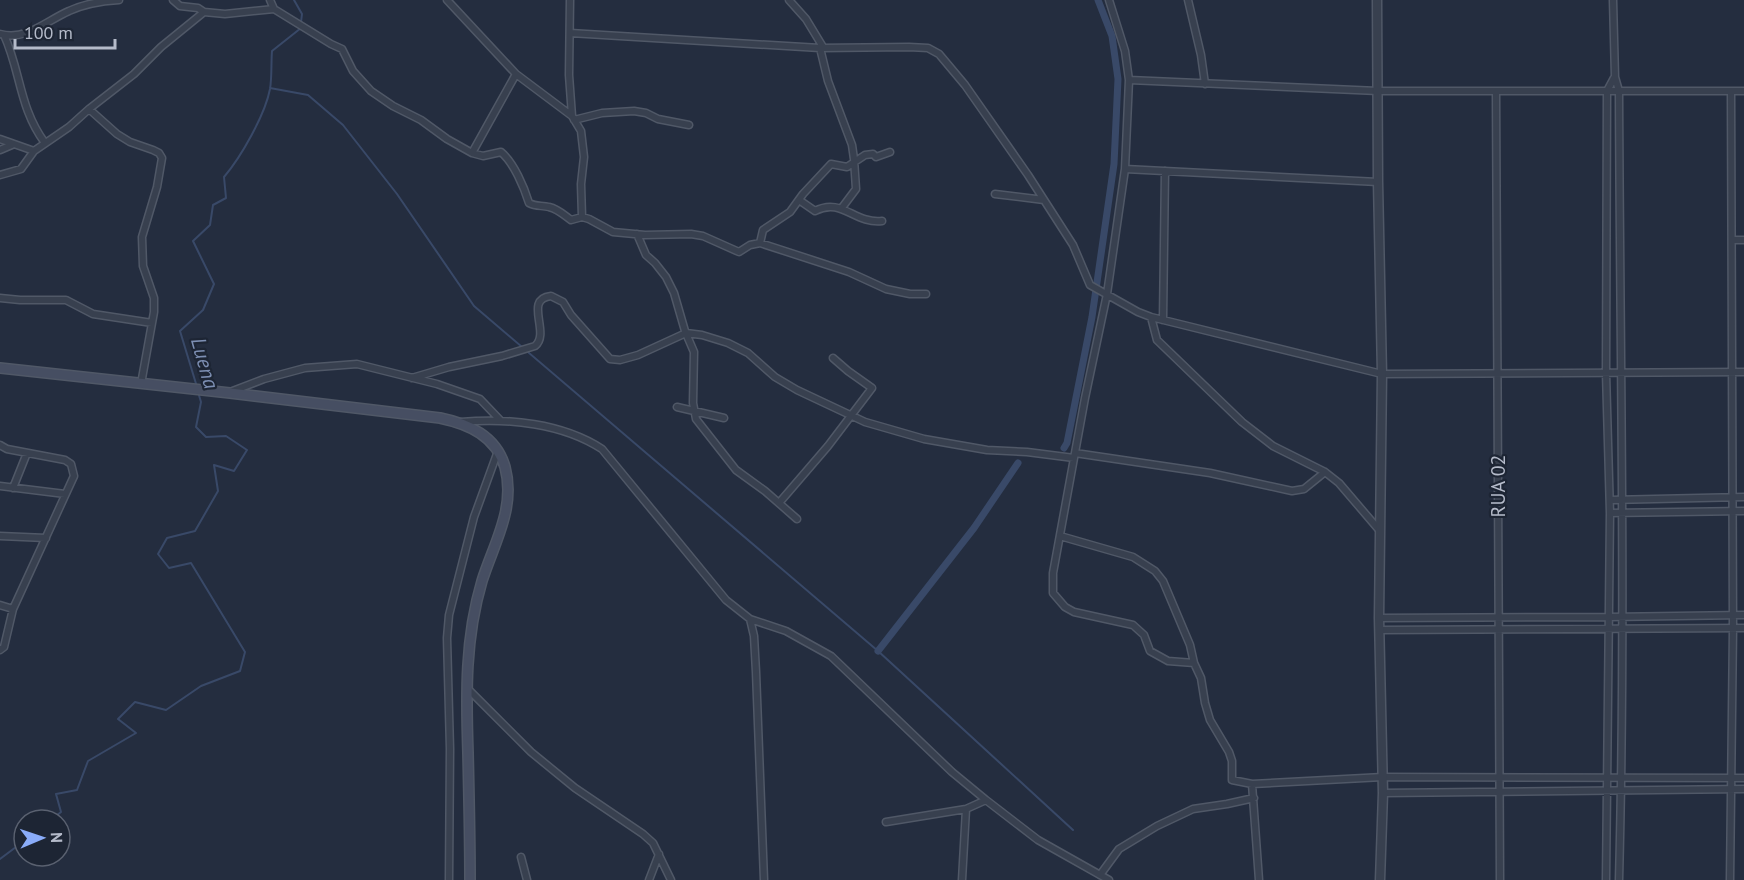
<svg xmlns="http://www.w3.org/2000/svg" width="1744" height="880" font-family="'PT Sans',sans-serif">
	<rect width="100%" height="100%" fill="#242d3f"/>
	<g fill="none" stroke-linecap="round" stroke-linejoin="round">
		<path stroke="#394968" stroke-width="2" d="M294,0L302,14L301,22
			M270,88L308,95L343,125L397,194L474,306L878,651L1073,830
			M197,387L180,331L203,310L214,284L193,241L210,225L213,205L226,198L224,177C241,157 265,115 270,89C272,77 271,63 272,51L301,28
			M51,820L61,812L56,794L77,790L88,761L136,733L118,719L135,702L166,710L201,686L240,671L245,652L191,563L169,568L158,554L167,538L195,531L218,491L214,465L234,471L247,450L226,436L206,437L196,427L201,402L198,392
			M0,859L24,841"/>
		<path stroke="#394968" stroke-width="7" d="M1064,448L1067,443L1092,317L1114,164L1118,79L1112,36L1098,0
			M878,651L974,528L1018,463"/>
		<defs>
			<path id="minor" d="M173,0L180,6L198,8L204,12L225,14L274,9
				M270,0L274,9L331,44L342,49L353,71L371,91L393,106L421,120L447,139L472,153L483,156L501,152C514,163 524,187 529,203C536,207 542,205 549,207C558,209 564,215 571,220L582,217L589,219L613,232L645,235L691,234L703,236L739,252L750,245L760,243L849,272L886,289L910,294H926
				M447,0L516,74L572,116
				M570,0L569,75L572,116L581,131L584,157L581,184L582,217
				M789,0L806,19L823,47
				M1109,0L1125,51L1129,80L1125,169L1107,294L1085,398L1053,573V593L1065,607L1074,612L1133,625L1144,635L1150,651L1168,661L1194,663
				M1188,0L1201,55L1205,84
				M1613,0L1615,77L1619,91C1620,354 1626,617 1619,880
				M570,33L820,48L909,47L928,48L939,54L965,85L1028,175L1073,245L1090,285L1138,312L1151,317L1382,374L1744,372
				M0,34C27,41 46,21 69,11C84,4 103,1 119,0
				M4,35C21,72 19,108 45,143
				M820,48L828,81L852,145L854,159L856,189L841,209
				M1129,80L1378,91H1744
				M1496,92L1500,880
				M89,109L117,134L130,142L153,150L159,153L162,158L157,187L142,237L143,266L154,298V312L141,384
				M574,120L602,113L634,111L646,113L658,119L689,125
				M0,139L34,151
				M0,150L14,144
				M472,153L516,74
				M1125,169L1378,182
				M0,175L21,169L34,151L69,127L89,109L134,74L161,47L204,12
				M995,194L1044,200
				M799,200L815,211C842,197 854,224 882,221
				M637,234L646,255L655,263L666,277L674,293L685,331L694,352L693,403L696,419L736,470L765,491L797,519
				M1733,240H1744
				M760,243L763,230L790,212L803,194L831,164L847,167L865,155L873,154L876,157L890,152
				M0,298L20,300H66L93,314L152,323
				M1151,317L1157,340L1242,422L1273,446L1325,472
				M1163,320L1165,171
				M412,378L449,367L502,356L535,346C551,333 523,299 551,296L563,302L571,315L610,359L620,360L638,355L686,333L702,335L728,343L748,353L775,377L797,390L865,422L924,439L987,450L1027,452L1074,458
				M230,392L264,379L305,368L357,364L437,384L480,399L500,420
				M677,407L724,418
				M461,422C508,418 562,423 602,449L726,600L750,619L786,631L831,656L952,772L986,800L1038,840L1109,880
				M0,445L7,449L65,460L71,464L74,476L13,609L4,647L0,650
				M1075,453L1210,473L1292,491L1304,489L1325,472L1339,483L1380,531
				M0,486L65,494
				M13,488L27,453
				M1610,500L1744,497
				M779,503L828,446L872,388L848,371L833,358
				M1610,513L1744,511
				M0,536L46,538
				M1060,536L1133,557L1155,571L1163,581L1190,645L1194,663L1201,678L1205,703L1210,720L1229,752L1232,761V780L1252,784L1383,777L1744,778
				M0,605L13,609
				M1379,618L1609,617L1744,615
				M750,619L754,636L756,672L764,880
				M1379,630L1744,628
				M467,688L531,752L575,788L643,834L653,843L671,880
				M1252,784L1259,880
				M1383,793L1744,789
				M886,822L966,809L986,800
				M521,857L527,880
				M1100,875L1119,849L1157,826L1193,809L1227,804L1254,798
				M449,880L450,749L447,638L449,615L474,517L498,451
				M649,880L659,854
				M962,880L966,809
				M1606,880L1610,513L1606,373L1607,91L1614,78
				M1730,880L1733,628L1731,91"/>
			<path id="tertiary" d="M1377,0L1378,182L1382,374L1379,618L1383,793L1380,880"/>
			<path id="secondary" d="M0,368L230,393L440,418C469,424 496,436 505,467C516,508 494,543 482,581C465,638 466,694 468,753C469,795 470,838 470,880"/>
		</defs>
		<use href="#minor" stroke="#505867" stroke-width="9"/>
		<use href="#tertiary" stroke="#505867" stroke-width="11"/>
		<use href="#secondary" stroke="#505867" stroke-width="12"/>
		<use href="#minor" stroke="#38404f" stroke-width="6"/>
		<use href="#tertiary" stroke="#38404f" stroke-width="8"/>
		<use href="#secondary" stroke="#464e62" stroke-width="9"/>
	</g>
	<g text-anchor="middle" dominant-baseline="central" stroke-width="4.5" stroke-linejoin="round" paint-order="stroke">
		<g font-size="20" fill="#b5bbca" stroke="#1d2534">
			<text transform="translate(1498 486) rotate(-90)">RUA 02</text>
		</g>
		<g font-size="21" font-style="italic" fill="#7c8eb2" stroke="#1d2534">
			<text transform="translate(205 363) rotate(74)">Luena</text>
		</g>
	</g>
	<g transform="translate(42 838) rotate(88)"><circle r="28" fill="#1d2534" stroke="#5a6170" stroke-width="1.5"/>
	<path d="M0-4.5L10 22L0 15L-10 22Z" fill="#8aacf9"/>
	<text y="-9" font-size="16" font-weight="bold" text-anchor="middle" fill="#b5bbca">N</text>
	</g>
	<path d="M15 39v9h100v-9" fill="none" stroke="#b5bbca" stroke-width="3"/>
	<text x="24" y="39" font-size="18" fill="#b5bbca" stroke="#1d2534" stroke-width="4.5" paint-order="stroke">100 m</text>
</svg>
